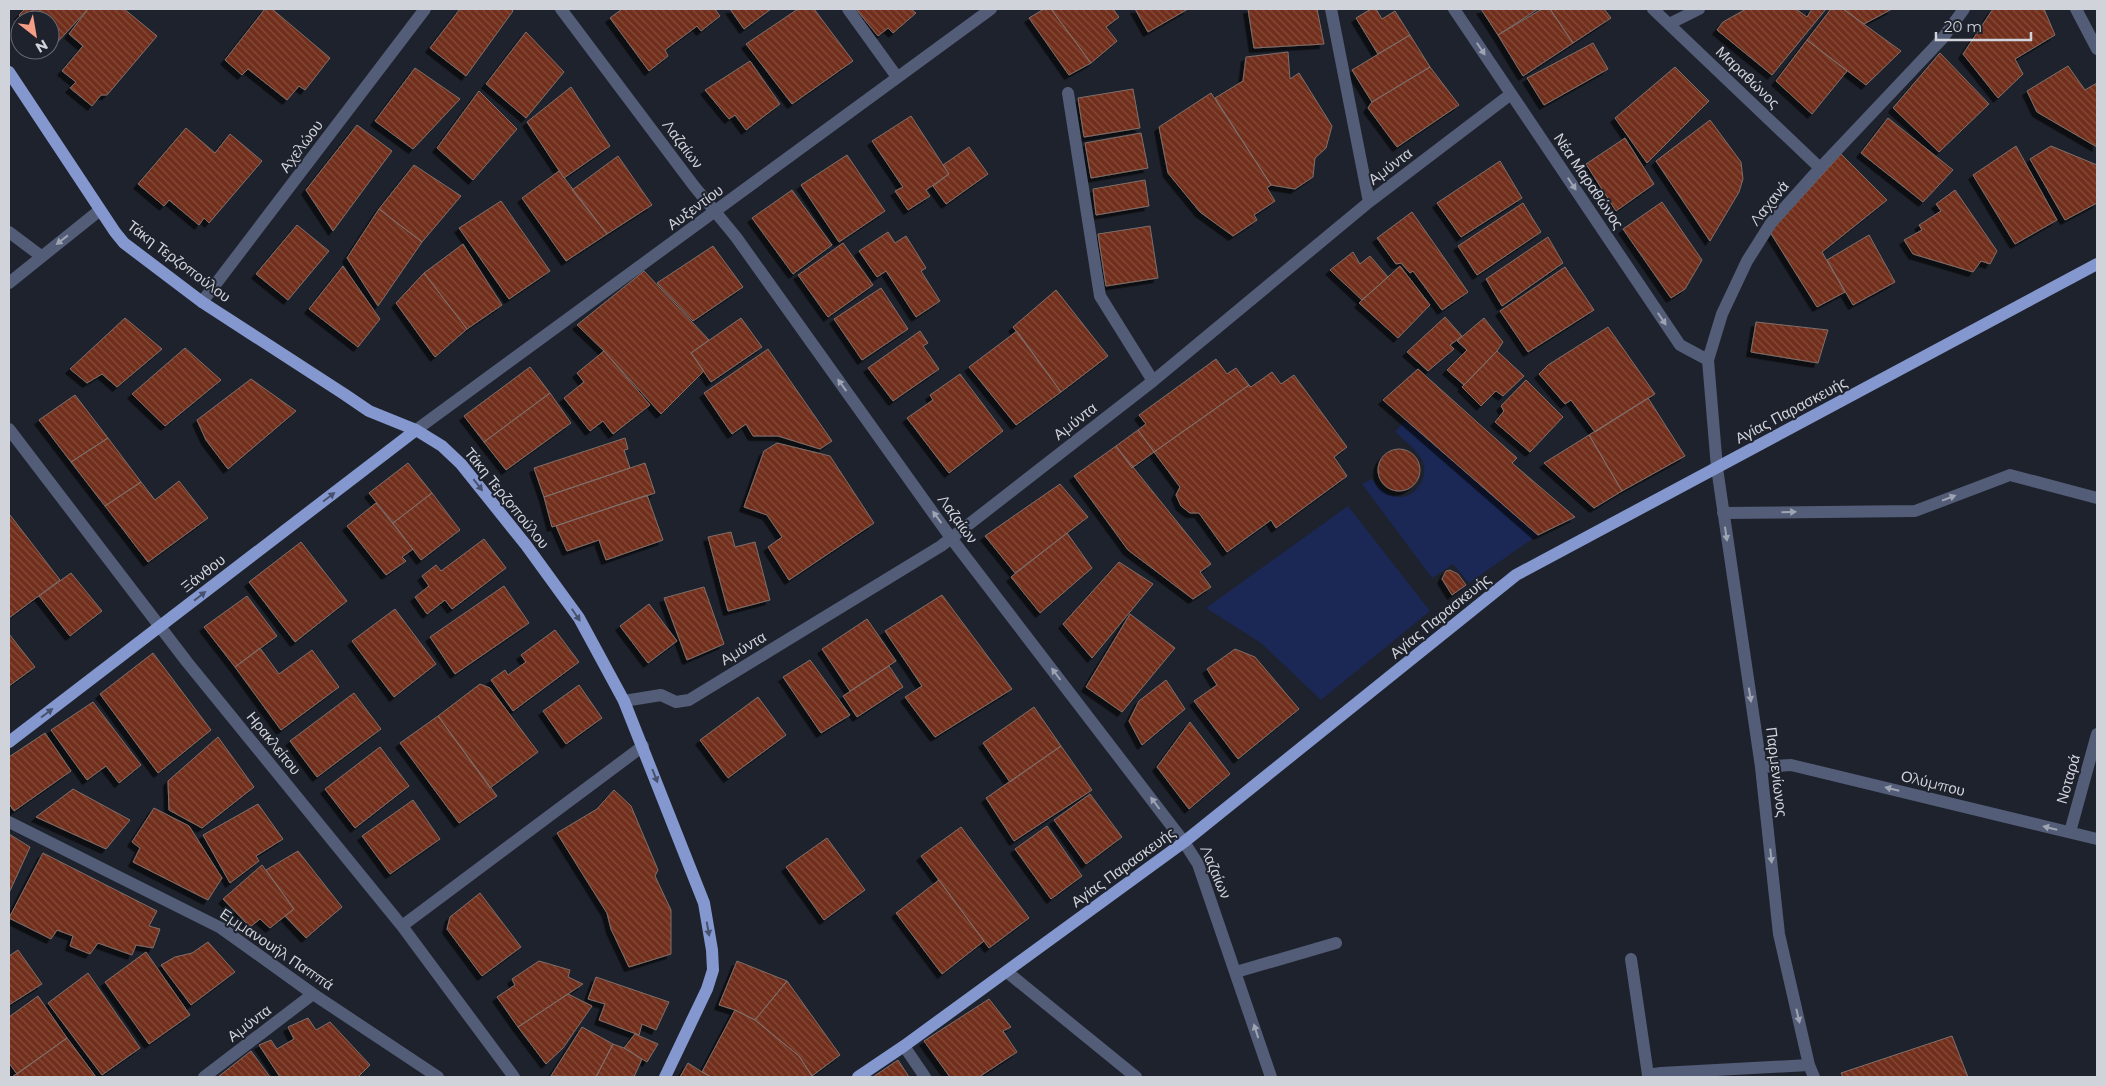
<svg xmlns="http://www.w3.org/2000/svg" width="2106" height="1086" font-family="Montserrat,sans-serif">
	<defs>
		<pattern id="building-back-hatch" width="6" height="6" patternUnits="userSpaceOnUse" patternTransform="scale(1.25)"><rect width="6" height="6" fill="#712f1c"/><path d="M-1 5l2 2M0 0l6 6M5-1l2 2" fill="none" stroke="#844c3c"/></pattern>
		<filter id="shadow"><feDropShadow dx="-4.5" dy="4.5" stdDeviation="0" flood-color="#0009"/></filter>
	</defs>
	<rect width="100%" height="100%" fill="#1e222c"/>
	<path fill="#1b2855" d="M1406,420L1538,535L1469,583L1453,564L1432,578L1362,484L1372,479C1378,485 1384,493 1393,496C1413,502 1431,478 1422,460C1416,449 1404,440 1395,432Z
		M1348,506L1430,611L1321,700L1261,643L1206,608Z"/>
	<path fill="url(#building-back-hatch)" stroke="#7f6f6b" filter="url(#shadow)" d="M25,9H88L53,47L50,44V20H24L19,15Z
		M88,9H124L157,36L107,95H101L92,106L70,88L76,82L62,71L83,46L69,34Z
		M265,9H272L330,58L305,90L299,86L287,100L248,69L242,75L225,60Z
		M460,9H511L513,11L466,76L430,48Z
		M622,9H715L720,16L701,31L697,26L665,50L668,56L649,71L610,18Z
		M730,9H771L744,29Z
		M798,9H814L853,61L792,104L746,44Z
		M856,9H911L916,13L893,33L888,28L878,36Z
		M1044,9H1051L1091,63L1069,75L1029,18Z
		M1051,9H1113L1119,17L1106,27L1117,41L1091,63Z
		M1135,9H1188L1148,32Z
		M1248,9H1317L1324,44L1254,48Z
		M1371,9H1376L1382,19L1395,11L1410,35L1378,54L1356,18Z
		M1481,9H1538L1498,35Z
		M1542,9H1550L1573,43L1523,76L1498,35Z
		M1550,9H1604L1611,18L1573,43Z
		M1746,9H1796L1807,17L1812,9H1826L1772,75L1717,30L1723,22Z
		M1831,9H1843L1901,51L1866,85L1807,40Z
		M1843,9H1892L1864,24Z
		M1993,9H2044L2055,35L2015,59L2023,74L1998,98L1963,54Z
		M526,32L564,72L526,118L486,84Z
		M1410,35L1430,67L1372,102L1352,70Z
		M1807,40L1847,71L1812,114L1776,81Z
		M1593,43L1608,69L1544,105L1527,78Z
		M1288,52L1290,79L1299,73L1332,126L1326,148L1315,158L1313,177L1295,189L1271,185L1215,98L1243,81L1246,57Z
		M1940,53L1989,104L1939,152L1893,108Z
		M750,61L780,104L746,130L735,115L729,119L705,90Z
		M2068,66L2085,90L2097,83V147L2037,112L2027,91Z
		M1430,67L1459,105L1397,147L1368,108L1372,102Z
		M1675,67L1709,101L1647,163L1615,118Z
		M415,68L460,99L413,149L375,121Z
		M571,87L610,146L564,178L527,122Z
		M1133,89L1140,128L1084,137L1078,98Z
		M479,91L517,129L473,180L437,148Z
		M1211,93L1271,185L1267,188L1275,201L1254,215L1257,220L1233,236L1200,212L1168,173L1159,127Z
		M911,116L949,174L926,190L930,196L908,210L895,191L903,187L872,141Z
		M1888,118L1953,170L1923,202L1861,153Z
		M1710,120L1741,162L1743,179L1739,192L1710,241L1656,161Z
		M357,125L392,151L333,231L306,190Z
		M186,128L215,153L230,134L262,161L209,223L204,218L199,225L169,200L164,206L138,184Z
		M1141,133L1148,168L1091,178L1085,143Z
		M1625,138L1654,184L1616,211L1586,164Z
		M2016,146L2057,220L2015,244L1973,175Z
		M2051,146L2097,165V203L2065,220L2030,159Z
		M969,147L988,174L946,204L933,186L949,174L943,165Z
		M1841,154L1887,200L1822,252L1845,292L1817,307L1770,232Z
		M847,155L885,211L839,242L801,185Z
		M618,156L652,205L607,234L572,190Z
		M1500,161L1522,198L1461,237L1437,203Z
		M414,165L461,196L422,242L379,209Z
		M559,171L607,234L566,261L522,198Z
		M1145,180L1149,206L1096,215L1093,189Z
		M792,190L832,245L793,274L752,218Z
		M1955,190L1997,251L1990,264L1981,261L1973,272L1913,254L1904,240L1922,230L1919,225L1941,211L1936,204Z
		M501,201L550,271L509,299L459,228Z
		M1662,202L1702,260L1685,289L1671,298L1623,229Z
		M1523,203L1541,232L1477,275L1458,246Z
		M379,209L422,242L378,306L347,258Z
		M1412,212L1468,292L1442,310L1413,271L1410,273L1401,263L1396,264L1377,238Z
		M297,225L329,251L288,300L256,274Z
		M1150,226L1158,278L1106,286L1098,234Z
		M888,232L895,243L906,236L926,268L921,271L940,301L916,317L886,271L877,277L859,251Z
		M1869,235L1895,282L1853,305L1827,260Z
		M1548,237L1563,263L1502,306L1486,279Z
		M843,243L873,285L828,317L798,275Z
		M463,244L502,305L467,329L424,273Z
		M713,246L743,287L693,321L657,283Z
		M1353,252L1360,264L1370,256L1388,277L1362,300L1330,270Z
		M343,266L380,319L358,347L309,309Z
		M1400,266L1430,305L1398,338L1359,303Z
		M1565,267L1594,310L1528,352L1500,311Z
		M644,271L709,340L691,353L704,371L661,414L604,351L577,325Z
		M424,273L467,329L435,357L396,303Z
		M881,288L908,329L862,360L834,319Z
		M1056,290L1108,356L1061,392L1013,327Z
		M1445,317L1462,336L1450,345L1454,349L1428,371L1407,352Z
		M125,318L162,349L117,387L102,374L87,383L70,369Z
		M741,318L762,347L711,382L691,353Z
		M1484,318L1503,342L1497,351L1464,385L1447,370L1467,350L1457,341Z
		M1756,322L1828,330L1818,363L1751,352Z
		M1608,327L1655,394L1595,432L1571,400L1565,404L1539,374L1548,365Z
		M920,331L928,343L923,346L939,369L893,401L868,368Z
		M1017,331L1061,392L1016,425L969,367Z
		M185,348L221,380L165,426L132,394Z
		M768,349L832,441L820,449L778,436H753L746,424L732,434L704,393Z
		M604,351L650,405L613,434L603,421L590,431L564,398L584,382L577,373Z
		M1497,351L1524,376L1503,396L1496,391L1481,406L1462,387Z
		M1216,359L1227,374L1236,368L1249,385L1154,452L1138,430L1146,424L1139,415Z
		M530,367L550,393L484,442L464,416Z
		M1418,369L1517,458L1512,463L1575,517L1538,535L1383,400Z
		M1272,372L1281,384L1294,375L1347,447L1334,457L1347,476L1276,528L1271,520L1227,552L1199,513H1190L1181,506L1176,495L1180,487L1154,452L1249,385L1251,387Z
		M960,374L1003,431L949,473L907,418L933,400L930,395Z
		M251,379L296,411L228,469L206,440L197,420Z
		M1526,380L1563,417L1530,452L1495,422L1504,411L1501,406Z
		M550,393L571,423L506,470L484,442Z
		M75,395L108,438L71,462L39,420Z
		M1648,398L1685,456L1622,491L1589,435Z
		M1138,430L1154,452L1132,468L1116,446Z
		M1589,435L1622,491L1594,508L1544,463Z
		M108,438L141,482L105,506L71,462Z
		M625,438L628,449L624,450L630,468L544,497L534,468Z
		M777,443L830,456L874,523L789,580L768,547L782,537L767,515L744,507L764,451Z
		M1116,446L1211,564L1200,572L1211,587L1193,599L1128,550L1074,476Z
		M1378 470a21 21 0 1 1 42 0a21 21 0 1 1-42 0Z
		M408,463L432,493L393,523L369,493Z
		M645,463L655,493L552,527L544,497Z
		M179,481L208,518L148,562L105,506L141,482L155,500Z
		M1060,484L1088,517L1015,573L985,536Z
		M432,493L460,530L421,560L393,523Z
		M647,495L663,540L606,560L599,540L567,551L556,526Z
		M376,503L413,549L402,557L406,561L386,575L347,526Z
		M10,515L60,580L9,618V516Z
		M731,532L735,547L755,542L770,600L728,611L708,537Z
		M1067,533L1092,568L1040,613L1011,577Z
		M484,539L506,568L452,609L445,600L427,614L415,597L429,586L422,576L436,565L441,571Z
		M301,542L347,601L295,642L249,582Z
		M1119,562L1153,584L1092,658L1063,624Z
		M1450,570L1458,574L1466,585L1452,595L1442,579L1446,571Z
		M71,573L102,611L70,636L39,596Z
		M504,586L529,623L455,674L430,637Z
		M704,587L724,644L687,660L664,598Z
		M942,595L1012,689L935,737L905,697L922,686L885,631Z
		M247,596L277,636L235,667L204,627Z
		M649,604L677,641L648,663L620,626Z
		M395,609L436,664L394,697L352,641Z
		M1130,614L1175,648L1122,712L1086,687Z
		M867,619L896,661L850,691L822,649Z
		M555,630L579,662L513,711L491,680L505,670L508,675L526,662L521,655Z
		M9,634L35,667L9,686Z
		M260,648L279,674L312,650L339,687L281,730L235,667Z
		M1235,649L1255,657L1299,709L1238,759L1194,701L1217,685L1207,669Z
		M153,653L211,730L158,773L100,694Z
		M810,660L850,715L821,733L783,677Z
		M889,666L903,687L857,717L843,696Z
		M1166,680L1185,709L1142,745L1129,721L1139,701Z
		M480,684L490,688L538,752L490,788L438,716Z
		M579,685L602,718L566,744L543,711Z
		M354,693L381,729L317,777L290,741Z
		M758,697L786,735L728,778L700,740Z
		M93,702L141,765L119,783L106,766L87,780L51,730Z
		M1034,707L1061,746L1010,782L983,743Z
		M438,716L497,796L459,823L400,743Z
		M1190,722L1230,774L1189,809L1157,767Z
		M45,733L71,771L14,811L9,804V757Z
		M218,737L254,787L202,828L169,810L168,781Z
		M1061,746L1092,790L1014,841L986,798Z
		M380,747L409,786L355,828L325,789Z
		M73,789L130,820L106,849L36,817Z
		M614,790L631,806L658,870L655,876L671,910V954L629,967L611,929L607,913L557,833L597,809Z
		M1090,794L1122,837L1086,864L1054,820Z
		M413,800L440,839L390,874L362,836Z
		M258,804L283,839L256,856L259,861L230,883L203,835Z
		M154,808L189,826L222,878L208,900L133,862L140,848L132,842Z
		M1047,826L1082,876L1051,899L1015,849Z
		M961,827L1029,918L989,948L921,856Z
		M9,834L30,847L9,893Z
		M827,838L865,890L824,920L786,867Z
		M298,851L342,907L306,938L285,916L294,909L266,870Z
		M43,853L157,911L149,926L160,929L153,948L136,945L132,955L98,943L90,954L70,946L73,936L57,930L51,939L9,918Z
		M262,865L294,909L270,928L260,919L250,927L223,899Z
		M939,880L984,941L942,974L896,913Z
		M480,893L521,947L482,976L447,929L450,917Z
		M208,942L235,972L191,1005L161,965L175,957L192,953Z
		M18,950L42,984L9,1005V956Z
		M146,952L190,1015L149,1044L105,982Z
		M539,961L570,970L568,977L583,984L518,1027L497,997L515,985L512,979Z
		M737,961L787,981L755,1020L735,1010L719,1005Z
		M88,973L140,1048L102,1075L48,1003Z
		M596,977L669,1002L656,1030L642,1024L639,1035L599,1020L605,1004L588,999Z
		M787,981L840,1055L812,1076L799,1056L755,1020Z
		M568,994L592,1006L563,1048L546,1064L518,1027Z
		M38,996L67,1038L17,1074L9,1063V1017Z
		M989,999L1011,1027L1003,1031L1017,1052L979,1077H950L924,1041Z
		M735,1010L755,1020L799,1056L812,1076L810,1077H711L702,1072Z
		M308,1018L316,1030L330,1022L370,1065L358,1077H280L259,1045L271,1040L277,1049L294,1039L288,1027Z
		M582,1027L613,1044L596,1077L551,1076Z
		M635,1034L658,1044L647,1062L624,1048Z
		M1952,1036L1968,1077H1843L1841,1073Z
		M67,1038L96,1077H12Z
		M613,1044L624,1048L642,1059L634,1077H596Z
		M251,1051L270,1077H218Z
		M898,1060L909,1077H873Z
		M688,1063L702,1072L711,1077H680Z"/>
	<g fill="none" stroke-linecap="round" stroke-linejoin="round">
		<path stroke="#535d78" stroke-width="12" d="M561,9L694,186L736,237L951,538L1184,842L1198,864L1271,1077
			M848,9L897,77
			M1331,9L1369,202
			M1454,9L1680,345L1708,360
			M1653,9L1820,168
			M2076,9L2097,49
			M1669,24L1699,9
			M1068,93L1100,296L1153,381
			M9,232L41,256
			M9,283L100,210
			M202,302L425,9
			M9,429L187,662L402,926L514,1077
			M416,430L991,9
			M1723,513L1915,511L2010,475L2097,498
			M624,701L661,695L676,702L689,700L941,546L1153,381L1369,202L1511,94
			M1761,767L1791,765L2097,839
			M9,822L221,928L313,994L438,1077
			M2070,832L2097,734
			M402,926L643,746
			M1631,959L1648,1075L1661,1073L1662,1077
			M1007,972L1136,1077
			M1236,972L1336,943
			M904,1046L925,1077
			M1661,1073L1809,1065
			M204,1077L313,994
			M1814,1077L1809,1065L1779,934L1761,767L1717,468L1708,360L1722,314L1747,261L1771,223L1820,168L1942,39L1964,9"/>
		<path stroke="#8498cf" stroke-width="12" d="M9,72L115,232L124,243L202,302L344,394L369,411L416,430L442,446L461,464L526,545L579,618L624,701L704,903L712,950L713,970L707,989L665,1077
			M9,742L416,430
			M858,1077L904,1046L1184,842L1516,575L2097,264"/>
	</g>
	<defs><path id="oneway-solid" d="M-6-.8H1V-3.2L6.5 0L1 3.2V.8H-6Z" transform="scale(1.25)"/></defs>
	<g fill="#9fa4b3">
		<use href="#oneway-solid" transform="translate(1481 49) rotate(56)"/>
		<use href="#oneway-solid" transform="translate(1572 184) rotate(56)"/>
		<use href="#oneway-solid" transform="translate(62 240) rotate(142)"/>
		<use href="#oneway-solid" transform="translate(1662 319) rotate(56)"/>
		<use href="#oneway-solid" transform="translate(842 385) rotate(-126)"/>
		<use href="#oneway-solid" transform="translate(1949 498) rotate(-21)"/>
		<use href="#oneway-solid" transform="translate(1789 512) rotate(-1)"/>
		<use href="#oneway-solid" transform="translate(937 517) rotate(-126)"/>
		<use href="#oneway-solid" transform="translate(1726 534) rotate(82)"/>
		<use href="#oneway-solid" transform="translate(1056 674) rotate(-127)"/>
		<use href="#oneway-solid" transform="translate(1750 695) rotate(81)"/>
		<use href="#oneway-solid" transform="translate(1892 789) rotate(-166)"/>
		<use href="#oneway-solid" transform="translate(1155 803) rotate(-127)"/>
		<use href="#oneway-solid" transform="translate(2050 828) rotate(-166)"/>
		<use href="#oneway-solid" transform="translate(1771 856) rotate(84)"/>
		<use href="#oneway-solid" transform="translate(1798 1016) rotate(77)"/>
		<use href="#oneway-solid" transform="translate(1256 1031) rotate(-108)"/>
	</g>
	<g fill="#47516d">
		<use href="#oneway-solid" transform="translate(478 485) rotate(52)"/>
		<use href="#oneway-solid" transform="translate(329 497) rotate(-37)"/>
		<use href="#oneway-solid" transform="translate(200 596) rotate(-38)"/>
		<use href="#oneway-solid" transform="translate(576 615) rotate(56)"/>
		<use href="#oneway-solid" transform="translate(47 713) rotate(-37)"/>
		<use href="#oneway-solid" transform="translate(655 776) rotate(69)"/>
		<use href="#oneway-solid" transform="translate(708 929) rotate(80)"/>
	</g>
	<g text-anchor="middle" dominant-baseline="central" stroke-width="4" stroke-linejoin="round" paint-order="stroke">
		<g font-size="15" fill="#d1d3db" stroke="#1e222c">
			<text transform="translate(1748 77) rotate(44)">Μαραθώνος</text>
			<text transform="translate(683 144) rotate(53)">Λαζαίων</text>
			<text transform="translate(301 146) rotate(-53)">Αχελώου</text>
			<text transform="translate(1390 166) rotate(-37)">Αμύντα</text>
			<text transform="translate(1589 181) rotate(56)">Νέα Μαραθώνος</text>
			<text transform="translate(1769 203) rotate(-51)">Λαχανά</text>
			<text transform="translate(695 207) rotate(-36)">Αυξεντίου</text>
			<text transform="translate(179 261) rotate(37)">Τάκη Τερζοπούλου</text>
			<text transform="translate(1791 410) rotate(-28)">Αγίας Παρασκευής</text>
			<text transform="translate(1075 421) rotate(-38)">Αμύντα</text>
			<text transform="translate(507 498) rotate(51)">Τάκη Τερζοπούλου</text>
			<text transform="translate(958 519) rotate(54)">Λαζαίων</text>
			<text transform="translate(203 573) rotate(-38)">Ξάνθου</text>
			<text transform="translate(1440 616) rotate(-39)">Αγίας Παρασκευής</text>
			<text transform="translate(743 648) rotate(-31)">Αμύντα</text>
			<text transform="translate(274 743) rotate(51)">Ηρακλείτου</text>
			<text transform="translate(1777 772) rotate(83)">Παρμενίωνος</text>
			<text transform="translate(2068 779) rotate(-74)">Νοταρά</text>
			<text transform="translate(1933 783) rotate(14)">Ολύμπου</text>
			<text transform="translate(1123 867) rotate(-36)">Αγίας Παρασκευής</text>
			<text transform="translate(1216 872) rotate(67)">Λαζαίων</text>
			<text transform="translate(277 949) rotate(34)">Εμμανουήλ Παππά</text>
			<text transform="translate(249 1023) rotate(-37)">Αμύντα</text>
		</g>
	</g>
	<rect width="2106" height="1086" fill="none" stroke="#d1d3db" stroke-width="20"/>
	<g transform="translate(35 35) rotate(149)"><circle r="24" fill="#1e222c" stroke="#666972"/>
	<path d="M0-4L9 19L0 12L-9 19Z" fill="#f49e86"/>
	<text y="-8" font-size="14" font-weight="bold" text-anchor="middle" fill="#d1d3db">N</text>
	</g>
	<path d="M1936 32v8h95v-8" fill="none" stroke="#d1d3db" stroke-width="2.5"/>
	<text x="1944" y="32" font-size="15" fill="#d1d3db" stroke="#1e222c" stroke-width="4" paint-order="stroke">20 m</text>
</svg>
